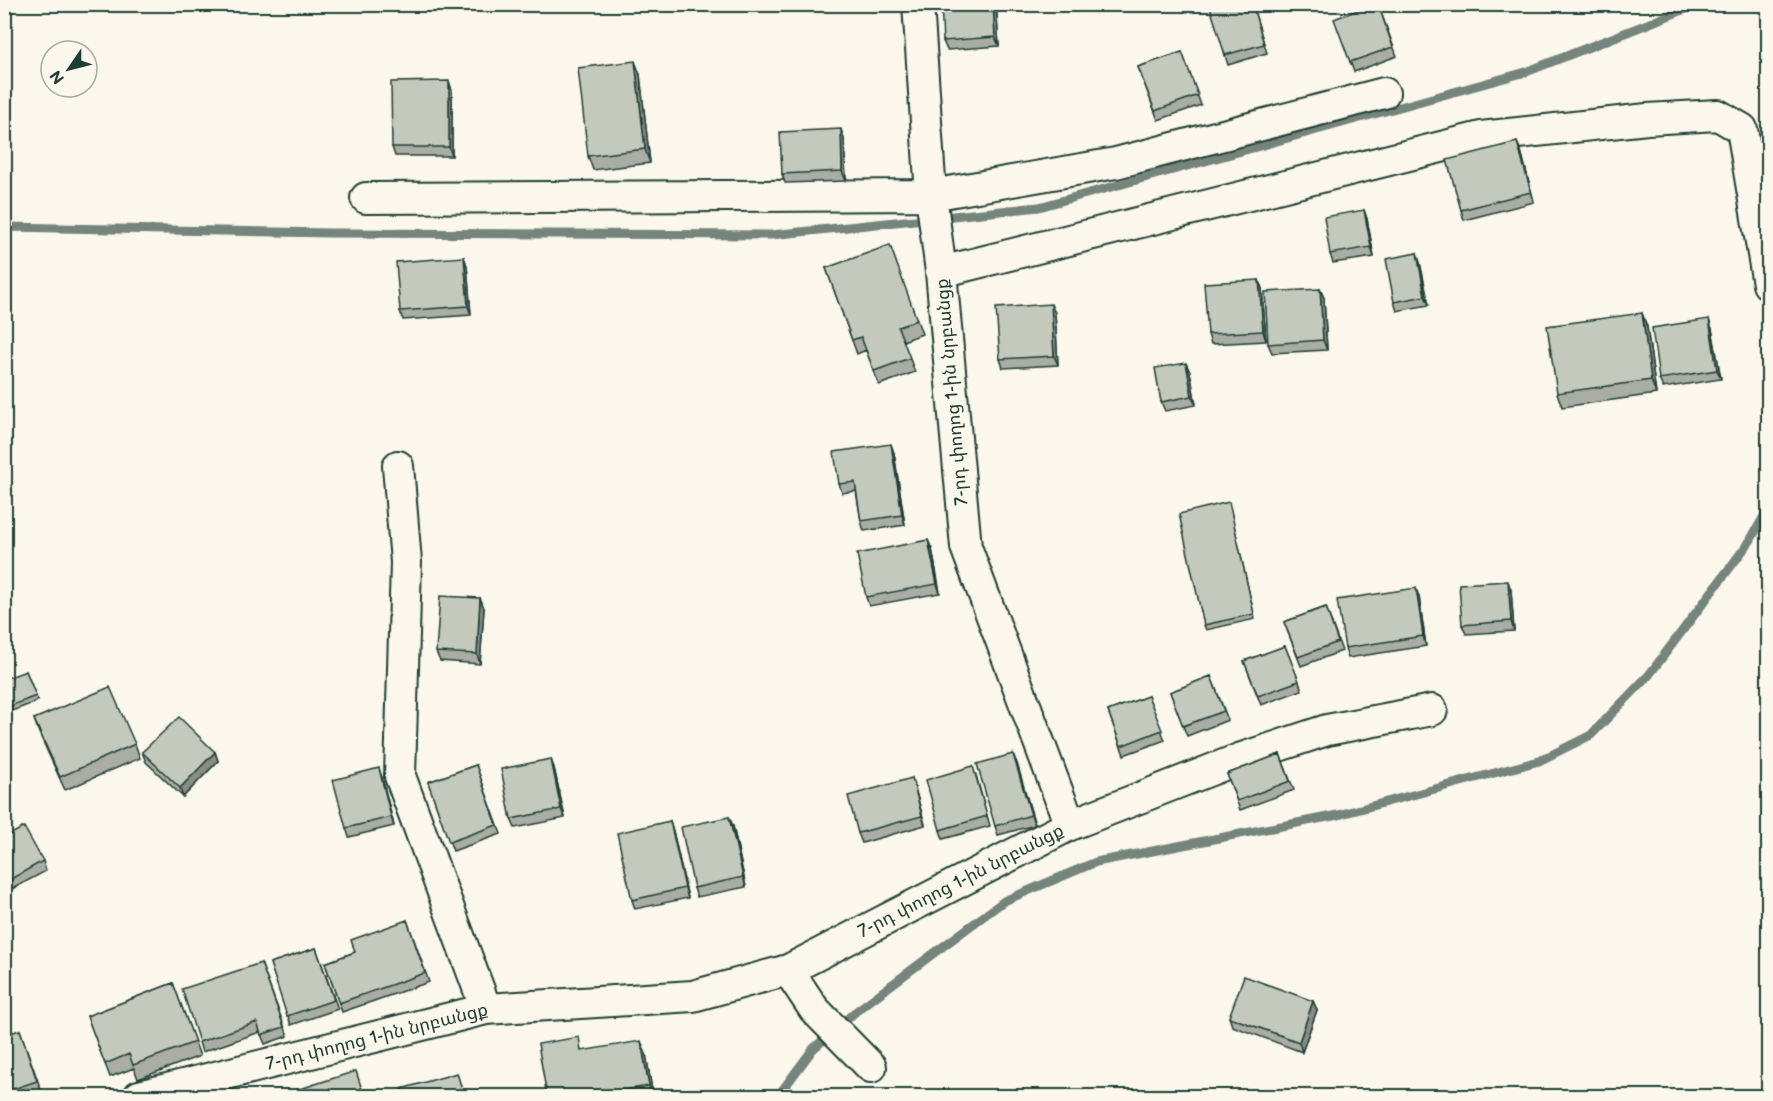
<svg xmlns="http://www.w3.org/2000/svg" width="1773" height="1101" font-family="'Balsamiq Sans','Noto Sans Armenian',sans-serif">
	<rect width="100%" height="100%" fill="#fbf7ec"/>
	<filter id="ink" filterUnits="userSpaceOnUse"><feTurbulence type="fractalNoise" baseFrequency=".0167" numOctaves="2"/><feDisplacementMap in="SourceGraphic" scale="12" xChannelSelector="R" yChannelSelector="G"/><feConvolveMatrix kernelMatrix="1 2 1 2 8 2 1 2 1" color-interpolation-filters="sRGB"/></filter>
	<g filter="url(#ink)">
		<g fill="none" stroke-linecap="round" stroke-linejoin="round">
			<path stroke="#74847b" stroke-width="9" d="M4,227L331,233L771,235L1039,207L1526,72L1698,4
				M778,1096L813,1049L855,1012L1004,901L1096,862L1338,815L1539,761L1591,735L1649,675L1750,541L1768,509"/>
			<defs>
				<path id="minor" d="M366,198L931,195L1116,163L1384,93
					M941,272L1481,137L1647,119L1718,115L1742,129L1768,284
					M398,466L406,562L400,776L486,1009
					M1070,825L1239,759L1327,730L1432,710
					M788,970L814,1009L871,1067
					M139,1096L486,1009L693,996L788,970L1070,825L966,547L941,272L931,195L918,4"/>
			</defs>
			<use href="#minor" stroke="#1f3d34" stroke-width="34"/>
			<use href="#minor" stroke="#fbf7ec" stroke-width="30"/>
		</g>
		<path fill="#a9ada3" stroke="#1f3d34" stroke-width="1.5" d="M854,4H891V6L855,8Z
			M996,4L999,46L947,50L943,41Z
			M1252,4L1267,53L1228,65L1225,55Z
			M1378,4L1397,56L1354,72L1338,28Z
			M1182,52L1201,105L1158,120L1138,67Z
			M640,75L650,163L593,170L588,156Z
			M449,81L452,91V156H395L392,147Z
			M844,139L846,181L785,183L782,174Z
			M1521,151L1534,202L1464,220L1461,210Z
			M1364,210L1367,219L1374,257L1333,263L1330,254Z
			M1417,253L1420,263L1429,305L1397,311L1394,302Z
			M464,257L467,266L471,315L403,320L400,311Z
			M826,268L917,320L922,334L903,341L915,372L879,385L866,350L857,354Z
			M1259,280L1262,289L1266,341L1211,344L1208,334Z
			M1320,289L1324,298L1327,350L1272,353L1268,344Z
			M1055,313L1058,365L1003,368L1000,359Z
			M1642,313L1647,327L1656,394L1562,407L1557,393Z
			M1712,329L1721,379L1663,388L1659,379Z
			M1190,372L1196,405L1165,411L1161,402Z
			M894,453L905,525L864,531L861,521L856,491L842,493L839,484Z
			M1230,507L1255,619L1206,630L1204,625Z
			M932,549L940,593L869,606L866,597Z
			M1511,590L1514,631L1466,634L1462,625Z
			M1419,597L1426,646L1348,658L1345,648Z
			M480,598L484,608L480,664L440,661L436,652Z
			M1326,607L1342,651L1301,666L1284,622Z
			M1285,646L1302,690L1261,705L1244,661Z
			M26,671L38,701L12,711L4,693Z
			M1211,676L1228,720L1187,736L1170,692Z
			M1148,696L1165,740L1124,755L1108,711Z
			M34,719L135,744L140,758L65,790L39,733Z
			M142,752H215L218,761L183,797L146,762Z
			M1013,754L1035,825L998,835L995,826Z
			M1280,754L1294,790L1240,810L1227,774Z
			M476,765L501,834L453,851L428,782Z
			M554,768L565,818L515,828L511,819Z
			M976,775L990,826L943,839L940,830Z
			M382,778L394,826L349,837L346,828Z
			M912,778L925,825L862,843L858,833Z
			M729,817L733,826L746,887L697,897L694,888Z
			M670,821L673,831L688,898L635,909L632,900Z
			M4,838L43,861L46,871L12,889L4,876Z
			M407,920L429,982L342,1012L325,963L355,952Z
			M316,948L338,1009L291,1025L270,963Z
			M261,963L288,1036L265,1044L260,1032L202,1052L199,1042Z
			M173,983L200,1056L138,1079L134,1068L110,1077L87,1016Z
			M1313,1001L1317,1010L1302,1052L1232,1026L1229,1017Z
			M20,1030L41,1090L22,1096H4V1035Z
			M646,1054L653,1096H547Z"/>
		<path fill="#898d85" stroke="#1f3d34" stroke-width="1.5" d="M993,4H996L999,46L995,37Z
			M635,61L640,75L650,163L645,149Z
			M449,81L452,91V156L449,147Z
			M841,129L844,139L846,181L842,171Z
			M1517,142L1521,151L1534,202L1531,192Z
			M1364,210L1367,219L1374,257L1371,247Z
			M1417,253L1420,263L1429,305L1425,296Z
			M464,257L467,266L471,315L468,306Z
			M1259,280L1262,289L1266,341L1263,331Z
			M1320,289L1324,298L1327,350L1323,340Z
			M1051,304L1055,313L1058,365L1054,356Z
			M1642,313L1647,327L1656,394L1651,380Z
			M1709,319L1712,329L1721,379L1717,370Z
			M1186,363L1190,372L1196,405L1192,396Z
			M891,444L894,453L905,525L902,515Z
			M928,540L932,549L940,593L937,584Z
			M1508,581L1511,590L1514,631L1511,621Z
			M1416,588L1419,597L1426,646L1423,636Z
			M480,598L484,608L480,664L477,654Z
			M215,752L218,761L183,797L180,788Z
			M1013,754L1017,763L1035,825L1031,815Z
			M551,759L554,768L565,818L561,809Z
			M379,768L382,778L394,826L391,817Z
			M912,778L915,788L925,825L922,816Z
			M729,817L733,826L746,887L743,877Z
			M670,821L673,831L688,898L685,888Z
			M1313,1001L1317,1010L1302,1052L1299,1042Z
			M641,1041L646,1054L653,1096L649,1086Z"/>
		<path fill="#c4c9be" stroke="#1f3d34" stroke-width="1.5" d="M941,4H993L995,37L943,41Z
			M1209,4H1252L1264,44L1225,55Z
			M1374,4H1378L1393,47L1350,62L1334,19Z
			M1182,52L1198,95L1155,111L1138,67Z
			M635,61L645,149L588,156L578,68Z
			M449,81V147H392L391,82Z
			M841,129L842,171L782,174L780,132Z
			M1517,142L1531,192L1461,210L1447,160Z
			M1364,210L1371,247L1330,254L1324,217Z
			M890,245L917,320L898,327L910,358L874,371L861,337L852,340L826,268Z
			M1417,253L1425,296L1394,302L1386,259Z
			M464,257L468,306L400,311L396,262Z
			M1259,280L1263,331L1208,334L1204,283Z
			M1320,289L1323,340L1268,344L1265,292Z
			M1051,304L1054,356L1000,359L996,308Z
			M1642,313L1651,380L1557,393L1547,326Z
			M1709,319L1717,370L1659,379L1652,328Z
			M1186,363L1192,396L1161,402L1155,368Z
			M891,444L902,515L861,521L855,482L839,484L834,452Z
			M1229,502L1254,614L1204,625L1179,514Z
			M928,540L937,584L866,597L857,554Z
			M1508,581L1511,621L1462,625L1459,584Z
			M1416,588L1423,636L1345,648L1337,600Z
			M440,596L480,598L477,654L436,652Z
			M1326,607L1338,642L1298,657L1284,622Z
			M1285,646L1299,681L1258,696L1244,661Z
			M26,671L36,696L10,706L4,692V679Z
			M1211,676L1224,711L1183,726L1170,692Z
			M110,687L135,744L60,777L34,719Z
			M1148,696L1162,730L1121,746L1108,711Z
			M179,717L215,752L180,788L142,752Z
			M1013,754L1031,815L995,826L977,764Z
			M1280,754L1290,781L1237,801L1227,774Z
			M551,759L561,809L511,819L501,769Z
			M476,765L497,825L449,842L428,782Z
			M973,766L987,816L940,830L926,780Z
			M379,768L391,817L346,828L333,780Z
			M912,778L922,816L858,833L848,796Z
			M729,817L743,877L694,888L681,827Z
			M670,821L685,888L632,900L617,833Z
			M24,827L43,861L9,880L4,872V838Z
			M407,920L425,973L339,1003L325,963L355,952L351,940Z
			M316,948L334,1000L287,1016L270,963Z
			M261,963L284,1027L261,1035L257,1022L199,1042L182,989Z
			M1244,976L1313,1001L1299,1042L1229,1017Z
			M173,983L195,1042L133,1065L129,1054L105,1064L87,1016Z
			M20,1030L37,1081L4,1092V1035Z
			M579,1037L581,1051L641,1041L649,1086L586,1096H547L538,1044Z
			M356,1071L364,1096H278Z
			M457,1073L464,1096H403L401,1089Z"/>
	</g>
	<g text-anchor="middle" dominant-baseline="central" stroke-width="5" stroke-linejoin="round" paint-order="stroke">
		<g font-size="18" fill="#1f3d34" stroke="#fbf7ec">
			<text transform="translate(952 392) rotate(-95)">7-րդ փողոց 1-ին նրբանցք</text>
			<text transform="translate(961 881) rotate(-27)">7-րդ փողոց 1-ին նրբանցք</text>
			<text transform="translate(377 1037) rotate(-14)">7-րդ փողոց 1-ին նրբանցք</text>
		</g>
	</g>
	<rect width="1773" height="1101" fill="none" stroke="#fbf7ec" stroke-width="24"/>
	<rect x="12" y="12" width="1749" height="1077" fill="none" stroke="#1f3d34" stroke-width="2" filter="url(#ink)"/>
	<g transform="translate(69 69) rotate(235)"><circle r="28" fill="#fbf7ec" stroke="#a3ada2" stroke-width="1.5"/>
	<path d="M0-4.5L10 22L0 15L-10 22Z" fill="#1f3d34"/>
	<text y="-9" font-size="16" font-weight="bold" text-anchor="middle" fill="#1f3d34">N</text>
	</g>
</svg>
